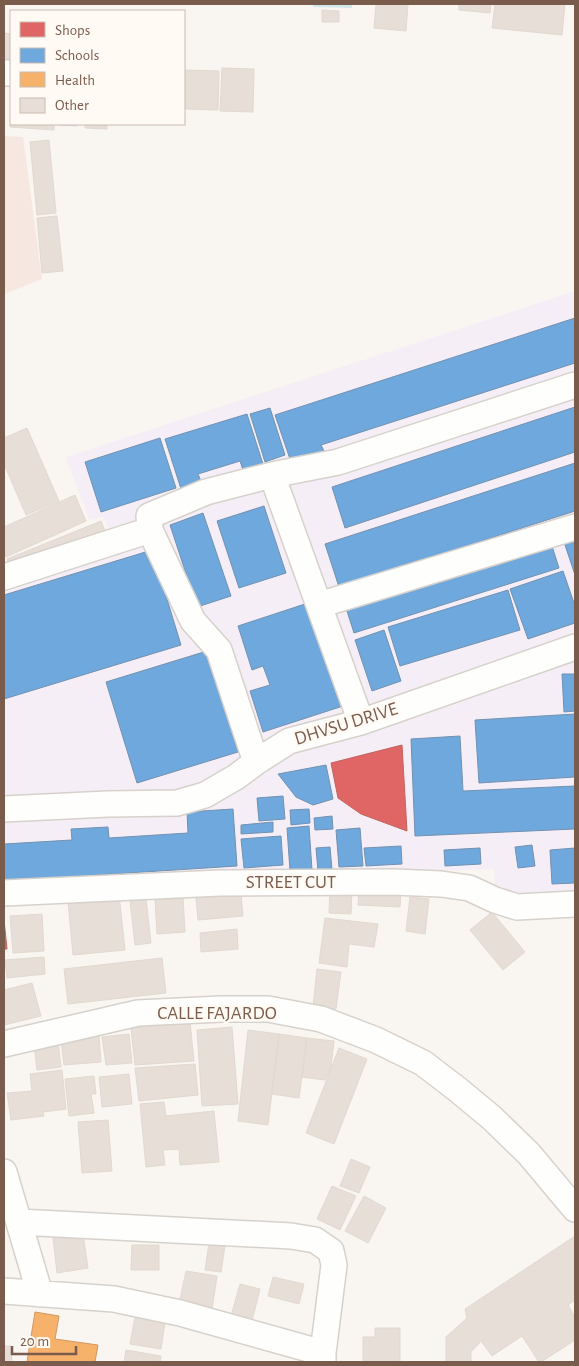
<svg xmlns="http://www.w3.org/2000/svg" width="579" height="1366" font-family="'Alegreya Sans',sans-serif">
	<rect width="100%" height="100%" fill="#f9f5f0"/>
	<path fill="#f6e8e1" d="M4,136L23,137L42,279L4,294Z"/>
	<path fill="#f6eef6" d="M575,291V898L536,899L495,889L494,869L116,880L4,887V587L116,552L104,517L89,520L66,457Z"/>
	<path fill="#d0e8ea" d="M313,4H352V8L313,7Z"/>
	<path fill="#e06666" stroke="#c1635e" d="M402,745L407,831L361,814L338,798L331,763Z
		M4,920L7,949H4Z"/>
	<path fill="#6fa8dc" stroke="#7291b1" d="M575,318V363L321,445L324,451L291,462L275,415Z
		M575,407V452L345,528L332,487Z
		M270,408L285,455L265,462L250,414Z
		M247,414L263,464L243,470L240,461L198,474L203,486L182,492L165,439Z
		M160,438L176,488L101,512L85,462Z
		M575,463V511L339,587L325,544Z
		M264,506L286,573L239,588L217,521Z
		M203,513L231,596L197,607L170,525Z
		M575,539V575L564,542Z
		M551,543L559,568L354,633L346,608Z
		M152,550L181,645L4,699V595Z
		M563,571L575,606V623L528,639L510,589Z
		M508,590L520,630L400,666L388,627Z
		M308,603L343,706L263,732L250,691L270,685L263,666L252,670L238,626Z
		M384,630L401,681L372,691L355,640Z
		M207,651L238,752L137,783L106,682Z
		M562,674H575V711L564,712Z
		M575,714V777L479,783L475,720Z
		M460,736L463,791L575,786V829L415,836L411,739Z
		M326,765L333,799L313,805L296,797L278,774Z
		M283,796L285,819L259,821L257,798Z
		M233,809L237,866L4,881V844L72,840L71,829L108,827L109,838L188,833L187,812Z
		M309,809L310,823L291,825L290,810Z
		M332,816L333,829L315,830L314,818Z
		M273,822V832L241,834V825Z
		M309,826L312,870L290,871L287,828Z
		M360,828L363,866L339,867L336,830Z
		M281,836L283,865L244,868L241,839Z
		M532,845L535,866L518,868L515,847Z
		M401,846L402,864L366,866L364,848Z
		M330,847L332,870L318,871L316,848Z
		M480,848L481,864L445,866L444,850Z
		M575,848V883L552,884L550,850Z"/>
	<path fill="#f6b26b" stroke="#d19862" d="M35,1312L59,1316L55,1339L98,1345L95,1362H27Z"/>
	<path fill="#e6ded7" stroke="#e2d8d2" d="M376,4H408L406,31L374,28Z
		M459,4H491L490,13L459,10Z
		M495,4H565L562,35L492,28Z
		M322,10L339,11V22H322Z
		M4,33L11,34V59H4Z
		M222,68L254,69L253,112L220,111Z
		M184,70L219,71L218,110L184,109Z
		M11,109V124H54V130L10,127Z
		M60,124H78L77,126L60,125Z
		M85,124H107V129L85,128Z
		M49,140L56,213L37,215L30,142Z
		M57,216L63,271L42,273L37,218Z
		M27,428L59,501L26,515L4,464V438Z
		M75,495L86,521L6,557L4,551V527Z
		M101,521L105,531L11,569L7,559Z
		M330,888L352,889L351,914L329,913Z
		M359,889L401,891L400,907L358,905Z
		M241,894L243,916L198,920L196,898Z
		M119,895L125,950L73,955L68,901Z
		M410,897L429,899L425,934L406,931Z
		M183,898L185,932L157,934L155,900Z
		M146,899L151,943L135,945L130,901Z
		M492,912L525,952L503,970L470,930Z
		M42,914L44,951L13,953L10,916Z
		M325,918L378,924L374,947L349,944L347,967L319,963Z
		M237,929L238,949L201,952L200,933Z
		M44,957L45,974L7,978L5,960Z
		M162,958L166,993L68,1004L64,969Z
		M317,969L341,972L336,1009L313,1006Z
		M32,983L41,1016L4,1025V990Z
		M190,1022L194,1061L135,1065L131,1028Z
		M232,1027L238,1104L202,1106L197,1030Z
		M248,1030L279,1034L268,1125L238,1121Z
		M129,1034L132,1063L106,1065L102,1037Z
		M279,1034L307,1038L299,1098L272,1094Z
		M99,1036L101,1062L64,1065L61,1040Z
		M307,1038L334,1041L331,1067L325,1080L302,1077Z
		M58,1042L61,1067L37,1070L34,1045Z
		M339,1048L367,1059L334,1144L306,1133Z
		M195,1064L198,1095L139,1101L135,1068Z
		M62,1070L66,1109L43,1112L44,1116L11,1120L7,1093L32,1091L30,1074Z
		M129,1074L132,1104L102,1107L99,1077Z
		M94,1076L96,1094H91L94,1113L69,1116L65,1079Z
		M164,1102L166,1116L214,1111L219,1162L180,1165L179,1149L163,1150L165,1165L146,1167L140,1104Z
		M108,1120L112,1171L82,1173L78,1122Z
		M351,1159L370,1167L359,1193L340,1186Z
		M332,1186L356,1196L340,1230L317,1219Z
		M364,1196L386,1208L368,1243L345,1231Z
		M83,1234L88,1268L57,1273L53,1238Z
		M575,1236V1300L568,1305L575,1317V1340L541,1362H539L522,1336L492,1356L481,1341L471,1352V1362H446V1337L467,1318L465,1309Z
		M209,1243L225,1246L221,1272L205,1270Z
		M132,1245H159V1270H131Z
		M186,1271L217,1276L212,1310L179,1304Z
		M273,1277L304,1284L299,1304L268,1296Z
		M240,1284L260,1289L252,1321L231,1316Z
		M135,1317L165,1323L161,1349L130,1344Z
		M375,1328H400V1362H363V1337H375Z
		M4,1346H11L12,1362H4Z
		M126,1350L161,1356L160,1362H124Z"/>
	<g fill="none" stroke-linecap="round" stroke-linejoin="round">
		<defs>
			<path id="minor" d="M4,73H11
				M272,475L361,722
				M4,577L150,530
				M319,605L575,527
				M256,762L219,650L193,621L150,530L149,516L206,492L272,475L338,462L575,385
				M4,809L108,804L177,803L205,795L236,777L256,762L289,741L361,722L575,647
				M4,893L220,883L393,882L441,884L469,888L495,900L517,907L575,904
				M4,1044L138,1013L221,1009H268L321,1019L376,1040L423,1063L457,1089L492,1118L529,1154L575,1209
				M4,1172L40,1294
				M19,1222L291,1236L315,1240L331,1251L334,1265L323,1353V1362
				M4,1291L114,1299L180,1313L323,1353"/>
		</defs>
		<use href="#minor" stroke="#d7d1cb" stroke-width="28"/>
		<use href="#minor" stroke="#fefefd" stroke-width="25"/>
	</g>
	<g text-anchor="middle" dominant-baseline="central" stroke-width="5" stroke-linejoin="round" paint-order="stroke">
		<g font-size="19" fill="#7a5c4d" stroke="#fffaf3">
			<text transform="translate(346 724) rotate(-17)">DHVSU DRIVE</text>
			<text x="291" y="882">STREET CUT</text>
			<text x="217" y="1013">CALLE FAJARDO</text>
		</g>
	</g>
	<rect width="579" height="1366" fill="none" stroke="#7a5c4d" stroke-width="10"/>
	<rect x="10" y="10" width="175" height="115" fill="#fffaf3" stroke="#cabbb1"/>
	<rect x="20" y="22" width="25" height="15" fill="#e06666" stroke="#cabbb1"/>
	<text x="55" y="35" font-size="15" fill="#7a5c4d">Shops</text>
	<rect x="20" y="48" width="25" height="15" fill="#6fa8dc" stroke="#cabbb1"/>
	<text x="55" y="60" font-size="15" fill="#7a5c4d">Schools</text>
	<rect x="20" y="72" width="25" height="15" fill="#f6b26b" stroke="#cabbb1"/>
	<text x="55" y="85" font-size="15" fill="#7a5c4d">Health</text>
	<rect x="20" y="98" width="25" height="15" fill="#e6ded7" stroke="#cabbb1"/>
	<text x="55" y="110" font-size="15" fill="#7a5c4d">Other</text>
	<path d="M12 1346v8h64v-8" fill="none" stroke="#7a5c4d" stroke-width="2.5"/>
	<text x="20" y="1346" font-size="15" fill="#7a5c4d" stroke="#fffaf3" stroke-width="4" paint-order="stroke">20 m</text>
</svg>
